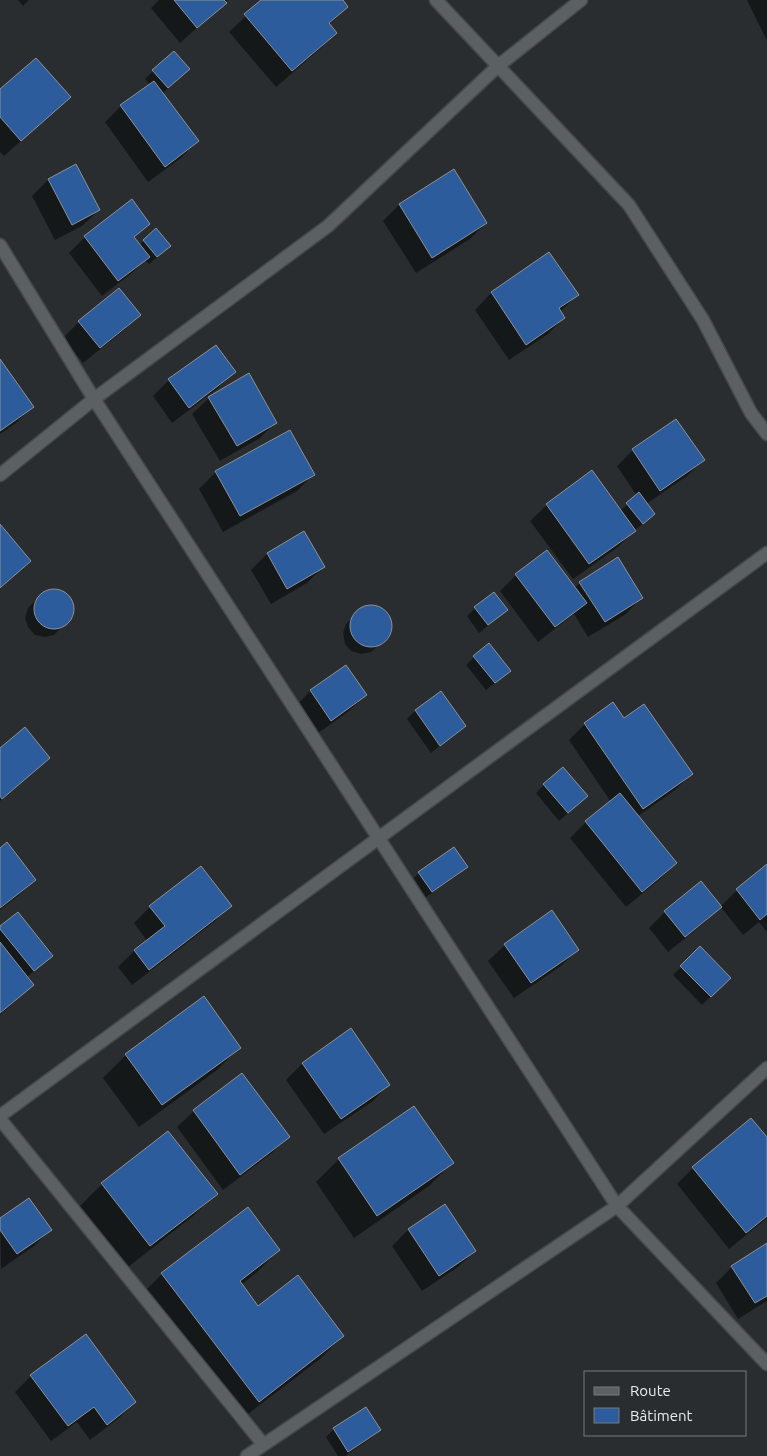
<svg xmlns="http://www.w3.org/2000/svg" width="767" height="1456" font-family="Ubuntu,sans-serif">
	<rect width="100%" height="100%" fill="#292d2f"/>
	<path fill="#0007" d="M18,0H29L23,6Z
		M159,0H228L180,43L151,8Z
		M263,0H341L347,7L329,25L336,33L320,49L276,87L229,32Z
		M747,0H767V41Z
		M153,71L180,77L162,94L197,141L181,158L148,182L105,122L121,106L150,85L145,79Z
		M0,91L69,97L4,156L0,152Z
		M75,166L99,210L82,226L55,240L32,196L48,180Z
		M132,201L149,223L134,238L139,245L156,230L161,254L149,264L145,260L132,273L102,296L69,253L85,237Z
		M399,205L486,223L470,239L416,273L383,221Z
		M548,254L577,295L560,312L564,318L548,334L509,360L475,310L491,293Z
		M139,315L123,331L83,363L63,338L79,322Z
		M0,361L32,407L16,423L0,434Z
		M234,372L218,388L172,423L153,396L169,380Z
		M209,398L276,422L260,438L220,461L192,414Z
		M290,432L313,475L297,491L223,532L199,489L216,472Z
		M633,450L703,460L687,476L646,504L645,522L634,531L618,547L573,579L530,521L547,505L620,511L637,496L617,466Z
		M0,526L30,561L0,589Z
		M267,554L323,567L307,583L271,604L251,570Z
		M516,575L574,588L580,583L642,597L626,614L588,637L574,614L538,642L500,591Z
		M54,590L64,592L70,599L73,609L70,619L54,635L45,637L35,635L28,627L25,618L28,608L44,592Z
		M373,606L382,609L389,617L391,627L388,637L371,652L361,654L351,651L345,644L343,633L346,624L363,608Z
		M475,608L506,610L479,633L467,616Z
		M474,657L509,671L486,690L466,665Z
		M346,667L366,695L349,711L314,736L294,708L310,691Z
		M441,693L465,726L431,753L407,719L415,711Z
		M624,720L691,774L675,790L638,816L676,863L660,879L626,907L570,838L586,822L611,802L569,740L585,724Z
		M0,750L48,758L32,774L0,801Z
		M544,785L578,804L559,821L536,793Z
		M0,849L35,880L18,896L0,910Z
		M454,849L466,867L458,875L423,899L411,881L419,873Z
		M767,866V932L759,922L743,935L720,906L704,923L668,952L649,928L665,912L701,883L720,907L737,890Z
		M230,906L214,922L132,985L118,967L134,951L147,941L134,923L150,907Z
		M0,928L51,956L27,977L33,985L0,1015Z
		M505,945L577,950L561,966L514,998L488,961Z
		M700,948L729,978L702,1005L673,975Z
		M203,998L240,1047L217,1070L139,1127L103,1078L126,1055Z
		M351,1030L389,1084L373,1101L324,1134L286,1080L302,1064Z
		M414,1108L452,1163L429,1186L354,1238L316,1182L339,1159Z
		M194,1111L288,1137L272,1153L223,1190L177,1127Z
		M767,1139V1218L729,1249L677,1184L693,1168Z
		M102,1184L216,1194L193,1216L127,1268L79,1207Z
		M445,1206L475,1251L458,1267L422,1291L392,1246L408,1230Z
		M0,1220L50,1230L34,1246L1,1269Z
		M767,1245V1301L738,1319L716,1283L732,1267Z
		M279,1250L256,1273L241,1285L257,1307L343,1336L320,1359L236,1423L139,1297L162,1274Z
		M31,1376L135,1402L119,1418L90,1440L77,1422L51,1441L15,1392Z
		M334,1429L380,1430L371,1438L345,1456H338L326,1437Z"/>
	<path fill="#2d5c9d" stroke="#8e9195" d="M174,0H224L227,3L197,28Z
		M261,0H343L348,7L329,23L337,33L292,71L244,14Z
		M174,51L190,69L168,88L152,70Z
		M36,58L71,97L21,141L0,117V89Z
		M154,81L199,141L165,167L120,105Z
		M76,164L100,210L72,225L48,179Z
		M454,169L487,223L432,258L399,204Z
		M132,199L150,224L134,237L150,257L118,281L84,236Z
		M156,228L171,246L157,257L143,240Z
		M549,252L579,295L559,308L565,318L526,345L491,292Z
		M119,288L141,315L100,348L78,321Z
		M216,345L236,372L189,408L168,379Z
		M0,359L34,407L0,431Z
		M249,373L277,423L237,446L208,397Z
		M676,419L705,460L660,491L632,449Z
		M290,430L315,475L240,516L215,471Z
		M592,470L636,531L589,564L546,504Z
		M639,492L655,514L643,524L626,503Z
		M0,524L31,561L0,588Z
		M304,531L325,567L287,589L267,553Z
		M547,550L587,603L555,627L515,574Z
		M618,557L643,598L605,622L579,582Z
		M34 609a20 20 0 1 1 40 0a20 20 0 1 1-40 0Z
		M494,592L508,610L488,625L474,607Z
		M350 626a21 21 0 1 1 42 0a21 21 0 1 1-42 0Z
		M489,643L511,671L495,683L473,656Z
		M346,665L367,695L331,721L310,690Z
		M441,691L466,726L440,746L415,710Z
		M613,702L624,718L644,704L693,774L643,809L584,723Z
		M25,727L50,758L2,799L0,796V748Z
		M563,767L588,796L568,813L543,784Z
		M620,793L677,863L642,892L585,821Z
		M7,842L36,880L0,908V848Z
		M454,847L468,867L432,892L418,872Z
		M767,864V914L760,920L736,889Z
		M201,866L232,906L149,970L134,950L165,926L149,906Z
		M701,881L722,907L685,937L664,911Z
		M552,910L579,950L531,983L504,944Z
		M18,912L53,956L34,971L0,929V926Z
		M0,942L34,985L0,1013Z
		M700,946L731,978L711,997L680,966Z
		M204,996L241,1048L162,1105L125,1054Z
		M351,1028L390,1085L341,1119L302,1063Z
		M242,1073L290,1137L240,1175L193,1110Z
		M414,1106L454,1163L377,1216L338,1158Z
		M751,1118L767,1137V1216L746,1233L692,1167Z
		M168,1131L218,1194L150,1246L101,1183Z
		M29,1198L52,1230L17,1254L0,1230V1218Z
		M445,1204L476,1251L439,1276L408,1229Z
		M248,1207L280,1250L240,1281L258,1306L298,1275L344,1336L259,1402L161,1273Z
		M767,1243V1296L755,1303L731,1266Z
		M86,1334L136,1402L107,1425L94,1407L68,1426L30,1375Z
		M366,1407L381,1430L348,1452L333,1428Z"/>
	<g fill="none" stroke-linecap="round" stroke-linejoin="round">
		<defs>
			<path id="street" d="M436,0L629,205L703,320L751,413L767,434
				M0,245L94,399L617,1206L767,1364
				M0,475L94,399L328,226L498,66L581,0
				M0,1116L767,553
				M0,1119L263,1444
				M247,1456L617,1206L767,1068"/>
		</defs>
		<use href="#street" stroke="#45494b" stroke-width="15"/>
		<use href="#street" stroke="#5b6062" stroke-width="12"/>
	</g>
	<rect x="584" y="1371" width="162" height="65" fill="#292d2f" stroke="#767a7b"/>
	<rect x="594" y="1387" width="25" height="8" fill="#5b6062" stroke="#767a7b"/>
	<text x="630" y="1396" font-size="15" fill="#eaedee">Route</text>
	<rect x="594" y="1408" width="25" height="15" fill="#2d5c9d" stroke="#767a7b"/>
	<text x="630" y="1421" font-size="15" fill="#eaedee">Bâtiment</text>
</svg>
